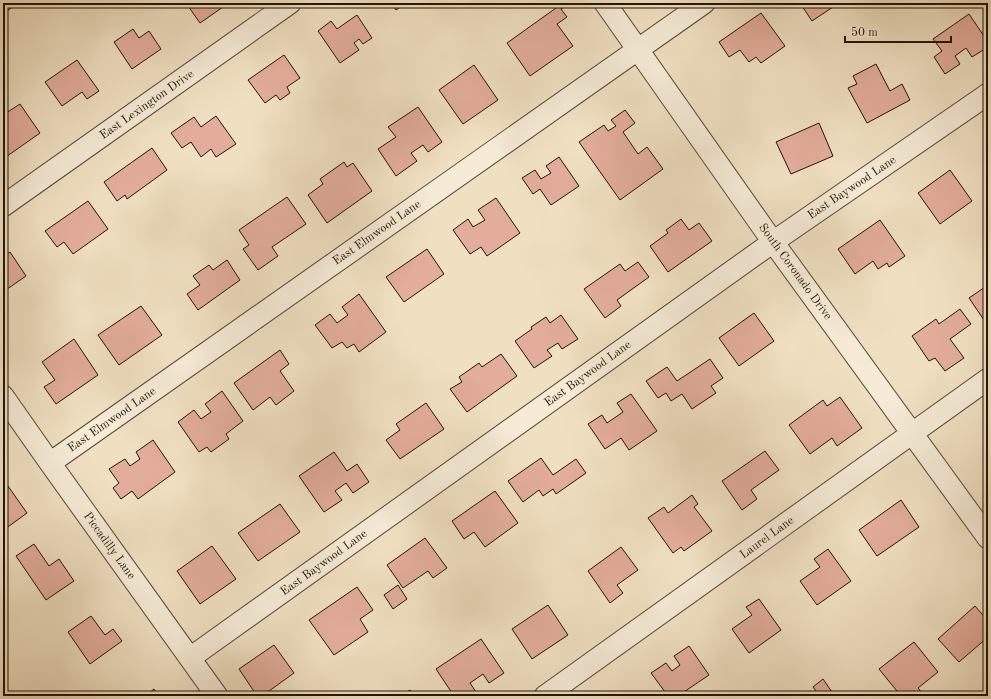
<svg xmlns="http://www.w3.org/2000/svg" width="991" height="699" font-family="'Old Standard TT',serif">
	<rect width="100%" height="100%" fill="#f0e0c2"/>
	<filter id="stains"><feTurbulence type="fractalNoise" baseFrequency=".005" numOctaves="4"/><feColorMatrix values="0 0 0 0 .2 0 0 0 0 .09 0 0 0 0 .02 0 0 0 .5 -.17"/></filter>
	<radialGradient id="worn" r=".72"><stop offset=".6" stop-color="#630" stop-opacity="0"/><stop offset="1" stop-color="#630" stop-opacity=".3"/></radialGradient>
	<path fill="#e2ad9b" stroke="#211403" d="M3,3H18L3,14Z
		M186,3H221L223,7L200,23Z
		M391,3H406L396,10Z
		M563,3H565L567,5L561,9L567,17L557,24L573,46L530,76L507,43Z
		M800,3H839L812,21Z
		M761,13L785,46L761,63L756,57L749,62L740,50L729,57L719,42Z
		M969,14L988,42V47L972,57L966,48L955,56L960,64L945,74L934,57L942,51L933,39Z
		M357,15L372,38L363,44L359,39L354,43L359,50L340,63L318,31L331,21L337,29Z
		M133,29L139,38L149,31L161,49L132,69L114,42Z
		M284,55L300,78L287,87L290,93L280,100L276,95L265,103L248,80Z
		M77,60L99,91L87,99L82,92L62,106L45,82Z
		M876,64L890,91L902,84L910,100L867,123L848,88L857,84L853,76Z
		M474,65L498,100L463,124L439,90Z
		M20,104L40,133L3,159V115Z
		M418,107L442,142L428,152L423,145L411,153L417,161L396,176L378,149L396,137L388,127Z
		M625,110L635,123L623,132L638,154L647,147L663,169L620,200L579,142L604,125L608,131L616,126L611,120Z
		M216,116L236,144L216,157L211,149L201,157L191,142L182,148L171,133L194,117L201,127Z
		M819,123L833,156L791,174L776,142Z
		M152,148L167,170L127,199L125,195L117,201L104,182Z
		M559,157L579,186L551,205L540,189L533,194L522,178L535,170L541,179L551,173L546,166Z
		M344,162L347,167L353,163L372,191L327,223L308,195L323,184L320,179Z
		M950,170L972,201L940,224L918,193Z
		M287,197L306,224L272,247L278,256L258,270L243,249L249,245L239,230Z
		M496,198L520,233L487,256L481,247L470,254L453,230L468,219L473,227L485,220L478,210Z
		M88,201L108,229L73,254L64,242L57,247L45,231Z
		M681,219L689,230L699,223L712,241L668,272L650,246L668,233L666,230Z
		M880,220L905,256L889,267L887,263L878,269L873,261L855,274L838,249Z
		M427,249L444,274L404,302L386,277Z
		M10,252L26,276L3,292V257Z
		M227,260L240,280L198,310L187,294L200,285L193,276L209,265L213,270Z
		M638,262L649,277L617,300L621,306L605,318L584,289L620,264L625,271Z
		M988,285V326L969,298Z
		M359,294L386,332L359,352L354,344L347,348L342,342L332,348L315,325L330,314L337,323L348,315L342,307Z
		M141,306L162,335L119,365L98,335Z
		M960,309L971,324L950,339L964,358L945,371L935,358L929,361L912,336L936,319L939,324Z
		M754,313L774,341L739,366L719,338Z
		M561,315L578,339L562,349L558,343L547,350L552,356L534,368L515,341L532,329L531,327L546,317L550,323Z
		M74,339L98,375L56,404L44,387L55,380L42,362Z
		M280,350L289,364L280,371L294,391L276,405L270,397L253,410L234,383Z
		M501,354L517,376L467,412L450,389L462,382L459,377L479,363L482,367Z
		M710,359L723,378L711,386L716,393L692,409L682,394L671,401L666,393L658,398L646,381L667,367L677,381Z
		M222,391L243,421L226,434L229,439L211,452L207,447L199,452L178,422L194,410L201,419L211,412L205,404Z
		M631,394L657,431L629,450L621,438L605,449L588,424L602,415L607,423L623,412L617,403Z
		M840,397L862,428L837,446L832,438L810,454L789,425L823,400L827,406Z
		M426,403L444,429L400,459L386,440L400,430L396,424Z
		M153,440L175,472L138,499L132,491L121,499L113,488L119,483L109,469L125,459L130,466L140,459L136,452Z
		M765,451L779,470L751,490L757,499L742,510L722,481Z
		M334,452L347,471L357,464L369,482L353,493L346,483L335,491L342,500L324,512L299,476Z
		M541,458L553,475L576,459L586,473L556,494L553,489L543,496L539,490L523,502L508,481Z
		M3,479L27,513L5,529L3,526Z
		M495,491L518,523L485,547L474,532L464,539L452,521Z
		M692,495L698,504L694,507L712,531L684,551L681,547L673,553L648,518L664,507L668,513Z
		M901,500L919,527L877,556L859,530Z
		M280,504L300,532L258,561L238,533Z
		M425,538L447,568L433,578L428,571L403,588L387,565Z
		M34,544L49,566L59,559L74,581L46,600L16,556Z
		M212,546L236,579L200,604L177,571Z
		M621,547L638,570L617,585L623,593L610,603L588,571Z
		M828,549L851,581L817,605L800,581L820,567L814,559Z
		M398,585L407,599L393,609L384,595Z
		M357,587L373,610L360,619L368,632L334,655L309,620Z
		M759,599L781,630L749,653L732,629L752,615L746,607Z
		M548,605L568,635L532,659L512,629Z
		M975,606L988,621V637L959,662L938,639Z
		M91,616L105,635L113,629L122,641L90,664L68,632Z
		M481,639L504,673L489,683L483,674L470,683L476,692L469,696H454L436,669Z
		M914,642L938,672L918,688L925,696H901L879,669Z
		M274,645L294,673L262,696H257L239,669Z
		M689,646L709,675L678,696H668L651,673L666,663L672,671L680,665L674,656Z
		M823,679L834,695L832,696H820L813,687Z
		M154,689L158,696H145Z
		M410,690L414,696H401Z"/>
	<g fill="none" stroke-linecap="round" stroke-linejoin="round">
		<defs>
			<path id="minor" d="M605,3L773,242L988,538
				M3,206L290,3
				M3,396L50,463L217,696
				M50,463L704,3
				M190,658L773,242L988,94
				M545,696L988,379"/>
		</defs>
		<use href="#minor" stroke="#554733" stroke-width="23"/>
		<use href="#minor" stroke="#f5ebd7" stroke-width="21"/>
	</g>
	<g text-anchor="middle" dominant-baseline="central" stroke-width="3" stroke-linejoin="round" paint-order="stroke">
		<g font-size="12" fill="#211403" stroke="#f5ebd7">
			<text transform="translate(147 105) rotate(-35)">East Lexington Drive</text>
			<text transform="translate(852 188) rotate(-34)">East Baywood Lane</text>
			<text transform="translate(377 233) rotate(-35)">East Elmwood Lane</text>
			<text transform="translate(795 272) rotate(54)">South Coronado Drive</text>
			<text transform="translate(588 374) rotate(-36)">East Baywood Lane</text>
			<text transform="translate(112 420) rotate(-35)">East Elmwood Lane</text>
			<text transform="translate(767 538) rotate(-36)">Laurel Lane</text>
			<text transform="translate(109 546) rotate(54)">Piccadilly Lane</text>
			<text transform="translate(324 563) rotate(-36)">East Baywood Lane</text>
		</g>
	</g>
	<rect width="991" height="699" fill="none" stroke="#f0e0c2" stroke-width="16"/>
	<rect x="4" y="4" width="983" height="691" fill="none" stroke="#211403" stroke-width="2"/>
	<rect x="8" y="8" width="975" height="683" fill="none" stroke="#211403"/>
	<path d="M845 36v6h106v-6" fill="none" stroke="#211403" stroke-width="2"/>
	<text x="851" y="36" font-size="12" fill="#211403" stroke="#f5ebd7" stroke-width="3" paint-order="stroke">50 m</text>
	<rect width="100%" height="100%" filter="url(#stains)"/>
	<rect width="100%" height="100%" fill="url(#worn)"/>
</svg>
